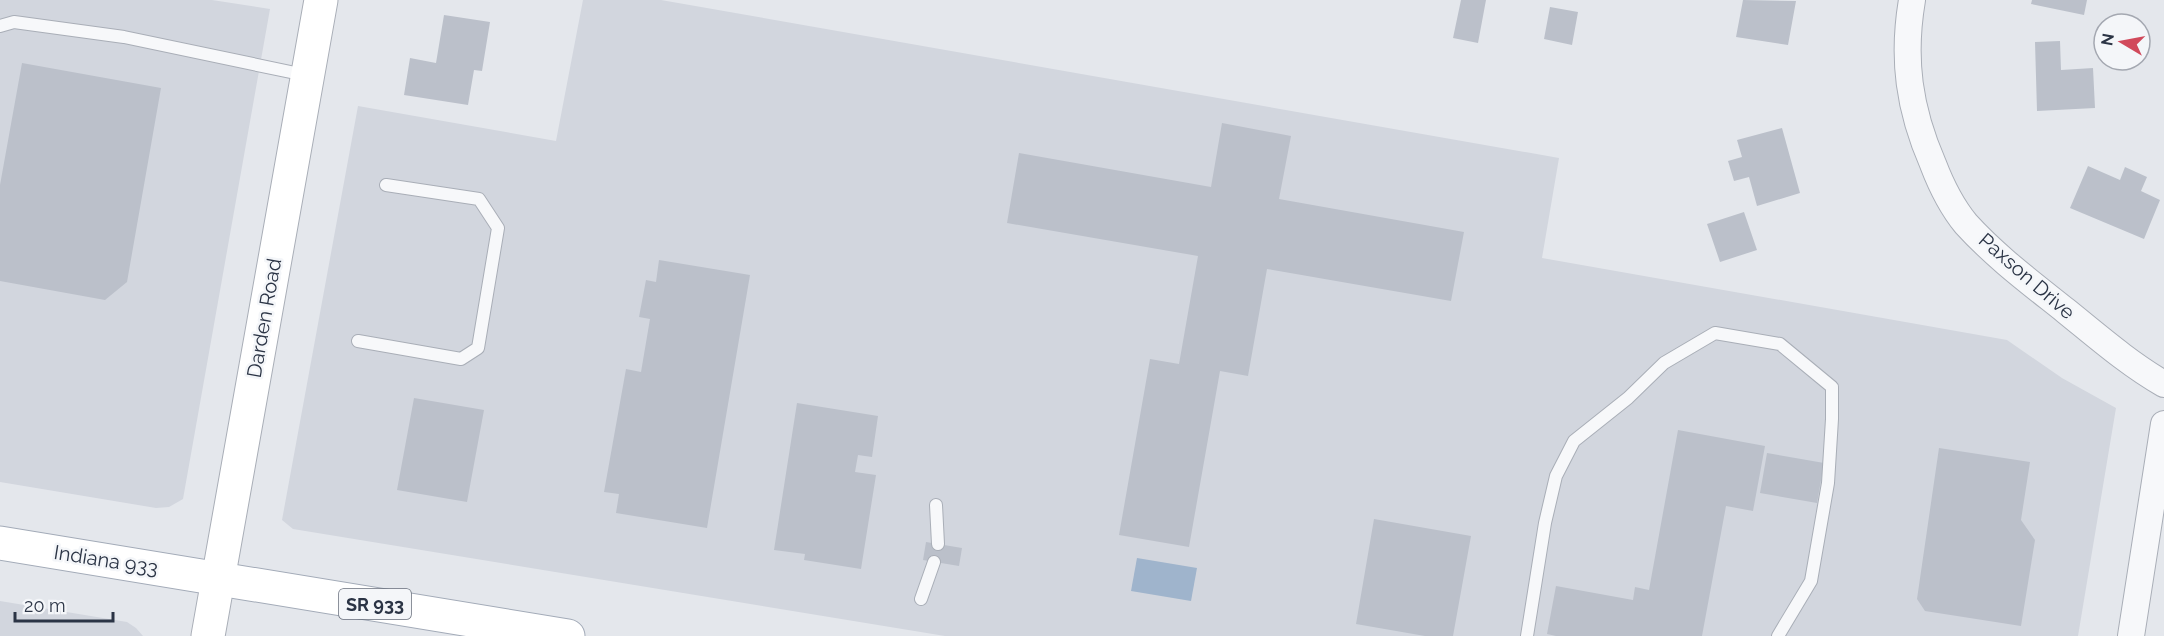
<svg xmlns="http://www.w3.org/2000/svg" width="2164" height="636" font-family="Raleway,sans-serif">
	<rect width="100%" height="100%" fill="#e4e7ec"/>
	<path fill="#d2d6de" d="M0,0H212L270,9L183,499L169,507L156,508L0,482Z
		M583,0H661L1559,158L1542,258L2007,340L2062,378L2116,408L2078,636H945L293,529L282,520L358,106L556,141Z
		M0,601L127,622L136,628L143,636H0Z"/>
	<path fill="#9fb4cc" d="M1137,558L1197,568L1191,601L1131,591Z"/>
	<path fill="#bbc0ca" d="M1461,0H1486L1478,43L1453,38Z
		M1743,0L1796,1L1788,45L1736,37Z
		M2032,0H2087L2084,15L2031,4Z
		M1550,7L1578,12L1572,45L1544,39Z
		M444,15L490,22L482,71L474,70L468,105L404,95L410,58L436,63Z
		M2060,41L2061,70L2093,68L2095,108L2037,111L2035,42Z
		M22,63L161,88L127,282L105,300L0,281V185Z
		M1222,123L1291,136L1279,199L1464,232L1451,301L1267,269L1248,376L1220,371L1189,547L1119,535L1150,359L1179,364L1198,256L1007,223L1019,153L1211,187Z
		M1782,128L1800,193L1757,206L1749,177L1734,181L1728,161L1742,157L1737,140Z
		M2088,166L2120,180L2125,167L2147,177L2141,191L2160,200L2144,239L2070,208Z
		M1744,212L1757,250L1720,262L1707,224Z
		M659,260L750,275L707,528L616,513L619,494L604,492L626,369L641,372L650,319L639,317L646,280L656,282Z
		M414,398L484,410L467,502L397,490Z
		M797,403L878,416L872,457L858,455L855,472L876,475L861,569L804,560L805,554L774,550Z
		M1678,430L1765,446L1753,511L1726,506L1702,636H1556L1547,634L1556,586L1633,600L1635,587L1649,590Z
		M1939,448L2030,462L2021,520L2035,540L2021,626L1925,611L1917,599Z
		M1767,453L1824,463L1817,503L1760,493Z
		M1374,519L1471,536L1453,636H1425L1356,624Z
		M926,542L962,548L959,566L923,560Z"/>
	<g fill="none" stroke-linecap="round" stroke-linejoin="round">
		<defs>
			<path id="lane" d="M0,26L14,22L124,37L305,75
				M358,341L461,359L478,348L498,228L479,199L386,185
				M936,505L938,544
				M921,599L934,562
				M1527,636L1545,523L1556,476L1574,441L1628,398L1664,363L1715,333L1780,344L1832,387V419L1828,483L1811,581L1778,636"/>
			<path id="street" d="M1912,0C1902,59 1909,109 1933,164C1941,185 1952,207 1966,224C1996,257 2031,283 2066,311C2097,336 2129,364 2164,384
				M2131,636L2164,424"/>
			<path id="secondary" d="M208,636L321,0"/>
			<path id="primary" d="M0,543L568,636"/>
		</defs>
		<use href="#lane" stroke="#a9aeb7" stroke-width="14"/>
		<use href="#street" stroke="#a9aeb7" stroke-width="28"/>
		<use href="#secondary" stroke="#a9aeb7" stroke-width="35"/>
		<use href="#primary" stroke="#a3abb8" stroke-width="35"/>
		<use href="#lane" stroke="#f7f8fa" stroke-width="12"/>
		<use href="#street" stroke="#f7f8fa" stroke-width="26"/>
		<use href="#secondary" stroke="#fff" stroke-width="33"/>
		<use href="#primary" stroke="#fff" stroke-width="33"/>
	</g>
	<g text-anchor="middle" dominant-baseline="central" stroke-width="5" stroke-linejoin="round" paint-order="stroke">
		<rect fill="#f4f6f9" stroke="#676e7b" stroke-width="1.5" x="339" y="589" width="72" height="30" rx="4.5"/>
		<g font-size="18" font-weight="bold" fill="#2b3445">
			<text x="375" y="604">SR 933</text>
		</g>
		<g font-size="20" fill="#2b3445" stroke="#f4f6f9">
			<text transform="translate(2027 276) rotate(41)">Paxson Drive</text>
			<text transform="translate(264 318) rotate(-80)">Darden Road</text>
			<text transform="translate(106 560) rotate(9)">Indiana 933</text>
		</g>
	</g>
	<g transform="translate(2122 42) rotate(280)"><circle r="28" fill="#f4f6f9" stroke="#a4a8b1" stroke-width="1.5"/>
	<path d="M0-4.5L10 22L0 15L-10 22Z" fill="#d1495b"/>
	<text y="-9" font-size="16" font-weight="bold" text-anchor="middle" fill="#2b3445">N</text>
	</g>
	<path d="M15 612v9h98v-9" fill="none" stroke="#2b3445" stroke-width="3"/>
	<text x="24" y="612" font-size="18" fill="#2b3445" stroke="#f4f6f9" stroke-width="4.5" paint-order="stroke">20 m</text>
</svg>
